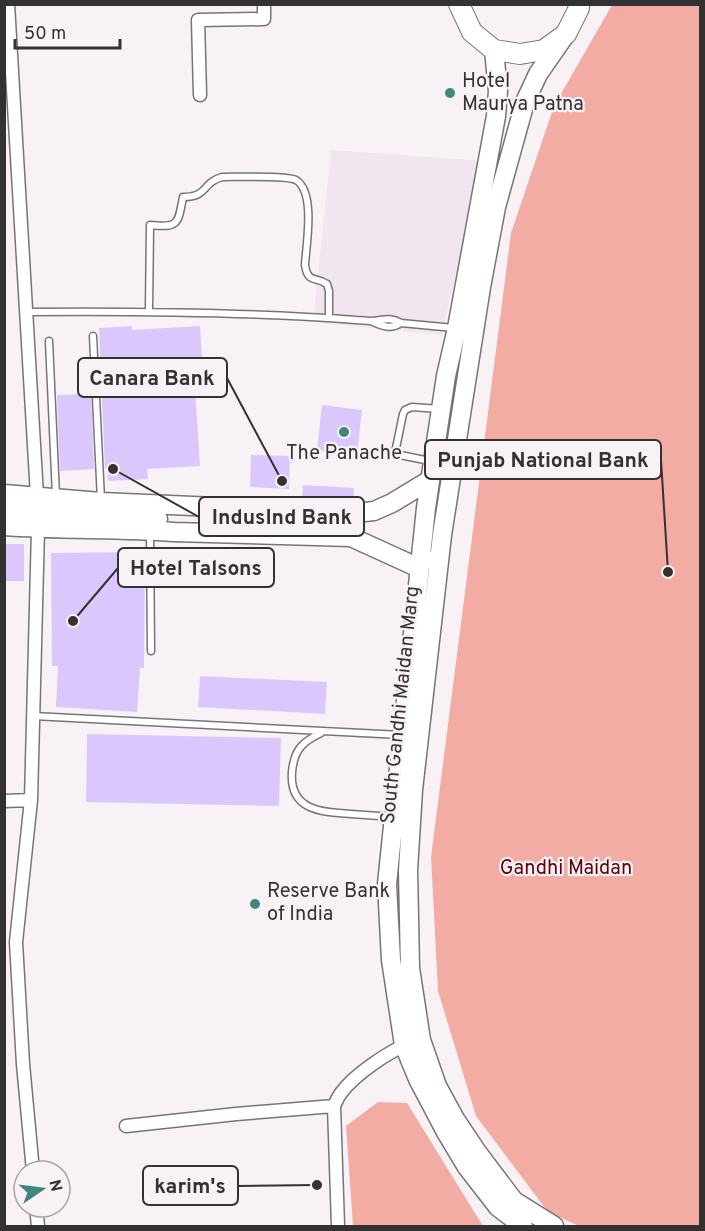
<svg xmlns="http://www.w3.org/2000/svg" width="705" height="1231" font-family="Overpass,sans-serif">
	<rect width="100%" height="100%" fill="#f8f2f7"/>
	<path fill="#f1e5f0" d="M331,150L485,161L441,335L313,322Z"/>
	<path fill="#f2aca4" d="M612,5H700V1226H579L548,1212L476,1116L438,991L431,857L511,233L554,106Z
		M378,1102L407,1103L483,1226H353L346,1126Z"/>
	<path fill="#dac7fc" d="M132,326V330L200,326L203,373H194L200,466L147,469L148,479L108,481L107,469H105L99,328Z
		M91,394L94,469L60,471L57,395Z
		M322,405L362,410L357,455L317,450Z
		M251,455L290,456L289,489L250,487Z
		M303,485L354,488L353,502L302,499Z
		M4,544H24V581H4Z
		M145,552L144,668H140L137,712L56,707L58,666H52L51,553Z
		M200,676L327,682L325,714L198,707Z
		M87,734L281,738L279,806L86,802Z"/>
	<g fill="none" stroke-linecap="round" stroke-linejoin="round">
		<defs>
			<path id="service" d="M149,311L150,225C179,228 178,224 183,197C209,197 201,183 222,177C236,177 287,175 296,180C316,192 306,246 305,265C308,284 315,276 327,284L329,291V318
				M26,312C136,311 247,312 356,320C361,320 366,321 370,321C383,321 388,316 401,323C390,330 382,326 371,321
				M401,323L454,328
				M93,336L101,500
				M49,341L56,496
				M430,461L400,455L397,452L396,448L403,414L405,410L412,407L440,409
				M150,533L151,651
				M33,716L401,735
				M321,733C302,742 294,750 292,772C289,811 322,812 351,814C365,815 379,816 393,817"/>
			<path id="minor" d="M8,4L37,496
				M200,95L198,20L264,19V4
				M4,801L31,800
				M126,1126L236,1114L334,1106
				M33,1171L23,1064L16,942L31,800L38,529
				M36,1207L38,1226
				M338,1226L334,1106C336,1102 338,1097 341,1093C354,1075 390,1050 411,1043"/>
			<path id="secondary" d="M494,50L498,91L496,116L457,328L446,376L426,508L387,884L391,960L404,1045L418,1079L446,1132L467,1167L498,1207L523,1226
				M4,494L101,502L355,513L374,511L392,503L430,480
				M4,509L158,519
				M4,526C61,530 118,528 174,532L351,537L419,568L425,559
				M554,1226L514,1201L477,1152L455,1119L437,1086L421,1040L410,968L408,870L413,790L442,535L481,287L496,207L525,102L538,74L563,38"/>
			<path id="primary" d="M459,4L472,32L494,50L520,54L544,50L566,34L579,8V4"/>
		</defs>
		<use href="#service" stroke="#797378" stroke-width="9"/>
		<use href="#minor" stroke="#797378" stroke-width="15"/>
		<use href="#secondary" stroke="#797378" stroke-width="21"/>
		<use href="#primary" stroke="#797378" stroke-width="22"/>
		<use href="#service" stroke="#fff" stroke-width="6"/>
		<use href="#minor" stroke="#fff" stroke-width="12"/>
		<use href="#secondary" stroke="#fff" stroke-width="18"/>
		<use href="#primary" stroke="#fff" stroke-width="20"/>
	</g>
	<g fill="#3f867f" stroke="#f8f2f7" stroke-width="2">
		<circle cx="450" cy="93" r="6"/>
		<circle cx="344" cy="432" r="6"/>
		<circle cx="255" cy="904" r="6"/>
	</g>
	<g text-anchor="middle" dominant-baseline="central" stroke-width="4.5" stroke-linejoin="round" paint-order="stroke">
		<g font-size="20" fill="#343133" stroke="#f8f2f7" text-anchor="start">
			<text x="462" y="82">Hotel<tspan x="462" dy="23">Maurya Patna</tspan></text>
			<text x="344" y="454" text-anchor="middle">The Panache</text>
			<text x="267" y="892">Reserve Bank<tspan x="267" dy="23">of India</tspan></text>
		</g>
		<g font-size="20" fill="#343133" stroke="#f8f2f7">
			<text transform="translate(401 705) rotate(-84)">South Gandhi Maidan Marg</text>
		</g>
		<g font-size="20" fill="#610208" stroke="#f8f2f7">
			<text x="566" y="869">Gandhi Maidan</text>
		</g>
	</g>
	<path fill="none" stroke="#343133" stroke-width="2" d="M282 481L227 378M668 572L661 460M113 469L199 517M73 621L118 568M317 1185L238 1186"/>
	<g fill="#343133" stroke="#f8f2f7" stroke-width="2">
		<circle cx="282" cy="481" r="6"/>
		<circle cx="668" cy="572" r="6"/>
		<circle cx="113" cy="469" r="6"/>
		<circle cx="73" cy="621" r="6"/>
		<circle cx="317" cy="1185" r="6"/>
	</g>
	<g fill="#f8f2f7" stroke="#343133" stroke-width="2">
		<rect x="78" y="358" width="149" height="39" rx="6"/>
		<rect x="425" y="440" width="236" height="39" rx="6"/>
		<rect x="199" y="497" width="165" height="39" rx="6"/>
		<rect x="118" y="548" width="156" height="39" rx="6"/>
		<rect x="143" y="1166" width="95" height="39" rx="6"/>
	</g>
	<g font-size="21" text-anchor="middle" font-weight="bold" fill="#343133">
		<text x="152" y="385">Canara Bank</text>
		<text x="543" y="467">Punjab National Bank</text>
		<text x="282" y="524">IndusInd Bank</text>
		<text x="196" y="575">Hotel Talsons</text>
		<text x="190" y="1193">karim's</text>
	</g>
	<rect width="705" height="1231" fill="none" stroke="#343133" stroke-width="12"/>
	<g transform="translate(42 1189) rotate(76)"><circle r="28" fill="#f8f2f7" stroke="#aaa5a9" stroke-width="1.5"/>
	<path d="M0-4.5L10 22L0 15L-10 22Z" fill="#3f867f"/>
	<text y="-9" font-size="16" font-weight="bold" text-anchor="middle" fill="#343133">N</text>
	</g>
	<path d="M15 39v9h105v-9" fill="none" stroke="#343133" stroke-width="3"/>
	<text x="24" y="39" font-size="18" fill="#343133" stroke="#f8f2f7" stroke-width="4.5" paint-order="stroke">50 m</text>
</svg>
